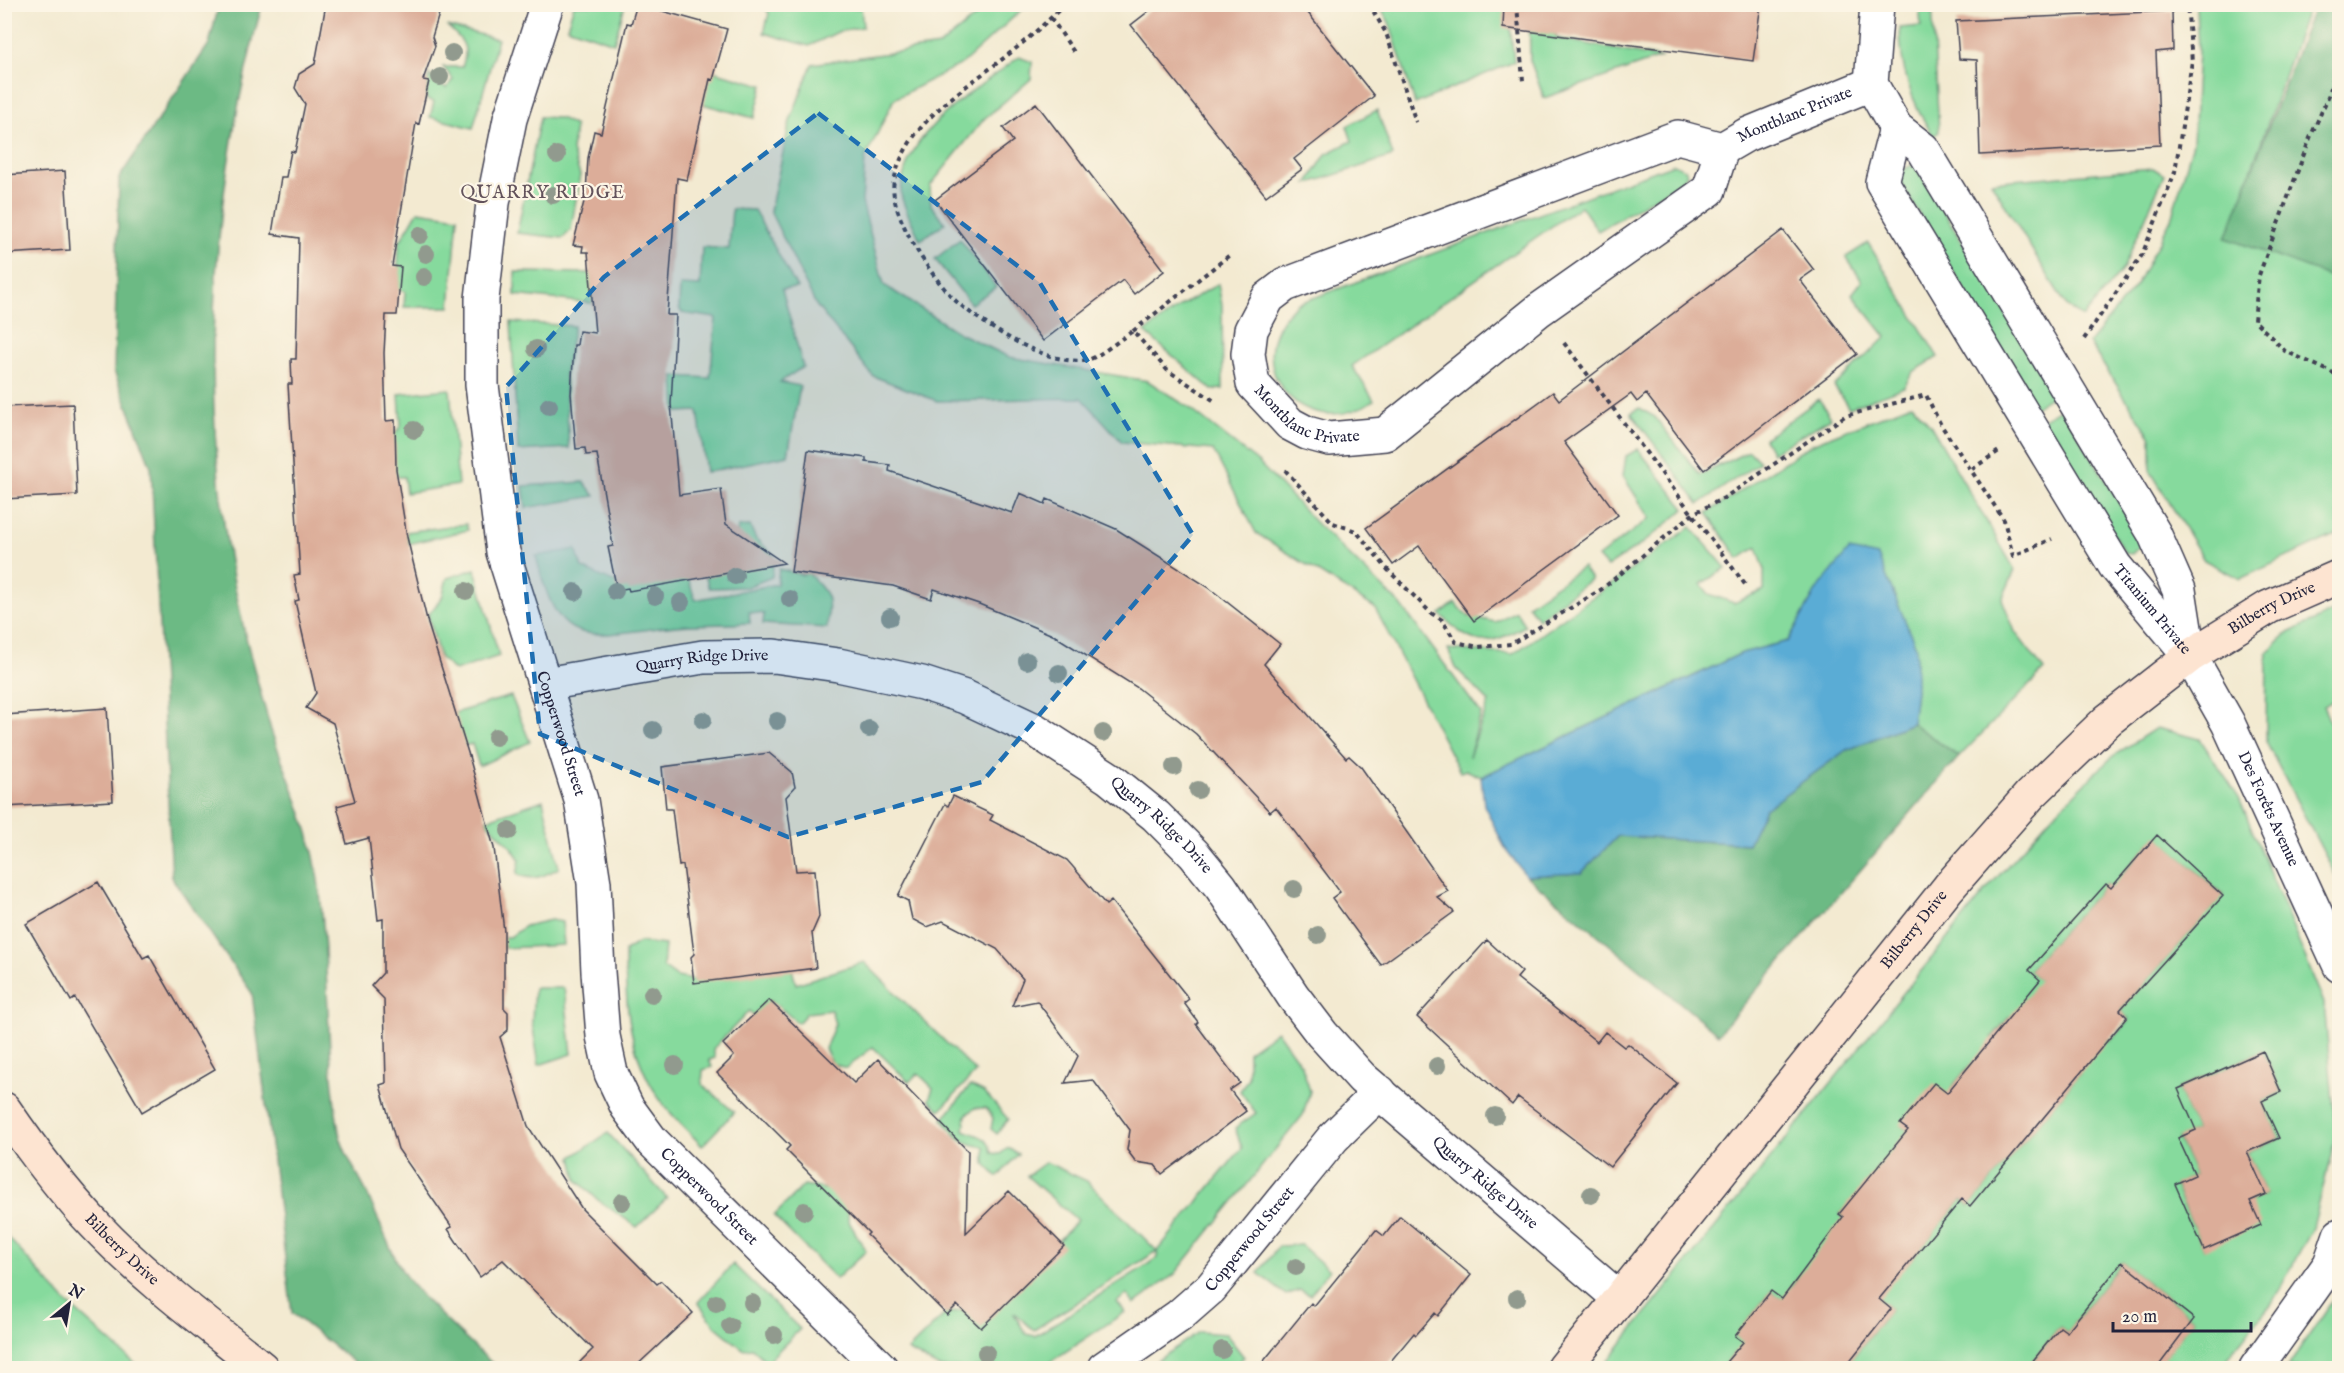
<svg xmlns="http://www.w3.org/2000/svg" width="2344" height="1373" font-family="'IM FELL English',serif">
	<rect width="100%" height="100%" fill="#fcf5e5"/>
	<filter id="ink" filterUnits="userSpaceOnUse"><feTurbulence type="fractalNoise" baseFrequency=".0167" numOctaves="2"/><feDisplacementMap in="SourceGraphic" scale="12" xChannelSelector="R" yChannelSelector="G"/><feConvolveMatrix kernelMatrix="1 2 1 2 8 2 1 2 1" color-interpolation-filters="sRGB"/></filter>
	<filter id="wash" filterUnits="userSpaceOnUse"><feTurbulence type="fractalNoise" baseFrequency=".008" numOctaves="4" result="noise"/><feDisplacementMap in="SourceGraphic" scale="24" xChannelSelector="R" yChannelSelector="G"/><feGaussianBlur stdDeviation="1.35" result="paint"/><feColorMatrix in="noise" values="0 0 0 0 0 0 0 0 0 0 0 0 0 0 0 0 0 1.4 0 .05"/><feComposite in="paint" operator="in"/></filter>
	<g filter="url(#wash)">
		<rect width="100%" height="100%" fill="#f3ead1"/>
		<path fill="#86da9d" stroke="#547e6c" stroke-width="1.5" fill-rule="evenodd" d="M803,4L861,8L863,27L840,31L809,46L764,33L769,13L762,5Z
			M574,5H625L614,43L567,27Z
			M990,5H1027L963,63L894,99L865,159L862,202L884,285L959,333L1009,357L1148,381L1188,407L1259,463L1320,527L1401,605L1481,714L1469,757L1489,702L1456,668L1448,649L1513,654L1691,527L1726,568L1701,584L1709,594L1734,603L1764,590V568L1757,547L1739,559L1707,513L1812,444L1912,404L1931,426L2015,570L2002,599L2015,632L2044,670L1959,757L1912,723L1916,690L1816,591L1788,641L1742,653L1481,777L1466,770L1460,772L1375,608L1256,533L1213,450L1122,442L1082,398L937,401L873,376L816,305L770,211L790,121L812,64L939,46Z
			M1379,5H1508L1514,62L1415,104L1389,22Z
			M1529,5H1557L1556,38L1660,58L1544,98L1530,60Z
			M1904,5H1932L1939,132L1933,136C1911,101 1900,69 1900,28L1921,26L1919,5Z
			M2196,5H2309L2234,220L2339,275V533L2240,579L2204,560L2151,472V437L2089,343L2136,285L2171,219L2193,143L2198,51Z
			M447,26L498,39L473,128L430,117L434,102L426,99L429,74L435,83L447,88L453,79L443,67H462C470,46 462,39 447,26Z
			M1019,57L1032,62L1031,79L984,119L930,186L931,205L945,223L920,240C916,230 901,203 901,193C903,130 975,91 1019,57Z
			M709,70L763,85L754,118L699,103Z
			M1377,110L1393,156L1307,184L1326,154L1352,141L1347,126Z
			M540,117L560,118L575,126L572,151L580,175L571,230L563,238L517,233Z
			M1674,164L1685,169L1687,174L1683,181L1598,231L1581,206L1352,366L1374,400C1305,448 1231,362 1297,304Z
			M1912,165L1916,166L2055,394L2034,408L1898,178L1900,172Z
			M2153,168L2164,175L2123,269L2083,317L2067,307L1991,182Z
			M732,209L754,210L797,288L782,289L803,367L780,382L800,386L788,455L706,472L698,411L676,412L674,376L710,378L716,318L682,313L679,308L680,285L700,286L702,247L729,249Z
			M418,211L458,217L450,307H404L405,291L397,289L399,243Z
			M960,239L996,287L971,304L935,259Z
			M1868,243L1938,357L1913,372L1904,387L1849,408L1834,386L1886,337L1852,294L1862,281L1846,257Z
			M515,272L595,273L598,304L515,295Z
			M1218,284L1222,305L1223,389L1212,390L1145,332L1182,305Z
			M511,322L574,326L565,372L569,448L518,451Z
			M450,389L458,485L406,493L404,477H395L394,435L401,426L399,394Z
			M1819,399L1831,418L1772,453L1764,439Z
			M1639,408L1655,417L1700,475L1749,451L1760,462L1699,504L1631,413Z
			M2062,408L2141,538V545L2132,554L2125,553L2042,420Z
			M1638,449L1685,509L1642,544L1607,567L1598,557L1650,518L1623,476L1626,456Z
			M584,482L595,496L526,508L523,486Z
			M466,524L468,530L408,544L406,532Z
			M750,526L756,539L774,555L772,577L747,587L709,588L704,571L736,542L738,527Z
			M576,549L582,568L613,582L685,568L695,600L777,584L779,569L803,575L808,573C831,597 830,595 827,628L763,624L764,614L749,612L750,623C720,625 688,623 658,628C577,639 558,645 536,556Z
			M1583,567L1591,579L1538,619L1528,605Z
			M475,569L499,656L455,671L440,658L428,615L442,598L447,578Z
			M1455,603L1468,616L1495,622L1516,611L1525,626C1484,649 1472,646 1440,614Z
			M2339,609V698L2323,706L2339,742V882L2266,742L2267,652L2288,633Z
			M511,696L530,742L479,766L472,744L464,746L451,714Z
			M2156,728L2200,739L2239,798L2324,1003L2336,1134L2313,1228L2272,1303L2219,1368H2156L2194,1319L2122,1262L2067,1332L2060,1327L2027,1368H1844L1891,1309L1828,1259C1807,1269 1790,1278 1786,1303L1771,1291L1736,1336L1749,1346L1734,1353L1721,1368H1602L1987,889L2049,819L2113,756ZM2157,836L2223,895L2120,1010L2129,1020L2110,1041L2029,970L2106,884L2118,894L2124,872ZM2010,1016L2080,1073L1970,1206L1962,1199L1904,1268L1839,1214L1917,1138L1901,1124L1954,1091L1951,1088L1969,1066L2001,1045L1992,1037ZM2263,1051L2281,1092L2262,1101L2279,1138L2247,1152L2266,1194L2250,1201L2204,1249L2175,1185L2195,1175L2178,1139L2196,1130L2178,1089Z
			M543,800L559,868C544,876 533,882 517,874L520,860L512,848L485,820Z
			M551,920L562,922L564,945L505,948L500,940L501,937H510L525,926Z
			M639,942L665,945L663,967L677,977L699,981L790,962L796,984L864,962L976,1072L940,1110L929,1100L933,1088L918,1073L909,1082L873,1047L846,1068L833,1064L825,1049L835,1024L831,1010L807,1013L798,1023L771,1000L756,1017L749,1011L713,1049L715,1058L709,1060L712,1067L703,1070L702,1084L734,1112L702,1146C690,1133 676,1120 664,1105C629,1059 625,1007 625,951Z
			M534,988H564L572,1054L539,1065L532,1022Z
			M1277,1031L1302,1066L1310,1091L1303,1115L1175,1274L1134,1304L1127,1294L1117,1302L1125,1312L1041,1368H939L908,1350L945,1314L963,1310L981,1325L1077,1220L1027,1176L1046,1162L1087,1181L1157,1251L1242,1148L1235,1128L1256,1113L1240,1091L1248,1078V1052ZM1157,1251L1158,1258L1035,1336L1026,1334L1013,1312L1034,1330Z
			M970,1086L985,1093L1008,1119L997,1134L991,1129L993,1118L986,1108H975L966,1115L964,1130C979,1137 988,1135 992,1153L1000,1154L1008,1148L1018,1154L998,1177L985,1164V1147C962,1144 956,1138 943,1119Z
			M608,1133L667,1198L637,1227L598,1200L577,1180L572,1157Z
			M804,1185L831,1190L849,1200L848,1220L866,1251L836,1279L774,1216Z
			M5,1234L68,1304L140,1368H5Z
			M1301,1245L1329,1270L1310,1295L1300,1290L1286,1295L1258,1273L1279,1246Z
			M733,1264L800,1329L767,1362L752,1348L743,1349L715,1326L698,1302Z
			M2339,1291V1368H2287Z
			M1199,1332L1226,1334L1244,1357L1232,1368H1146Z"/>
		<path fill="#6cba84" stroke="#476e60" stroke-width="1.5" d="M219,5H262C207,207 195,420 243,625C251,660 261,695 271,730C286,775 308,819 316,867C331,955 324,1044 339,1132C343,1152 357,1173 366,1191C377,1215 394,1263 410,1282C433,1311 470,1342 497,1368H361L292,1313L252,993L172,878L151,467L114,371L119,178L209,44Z
			M2315,5H2339V280L2226,238Z
			M1912,723L1959,757L1718,1034L1526,876L1581,873L1618,836L1748,844L1764,809L1845,751Z"/>
		<path fill="#5aacd5" stroke="#3e6788" stroke-width="1.5" d="M1849,550L1878,556L1916,647V690L1912,723L1845,751L1765,809L1748,844L1618,836L1581,873L1526,876L1505,848L1484,805L1481,777L1742,653L1788,641L1816,591Z"/>
		<g id="blocks">
			<path fill="#dcad99" d="M326,4H442L432,37L435,46L423,80L429,81L419,124L416,123L392,266L401,267L397,315H386L384,353L386,421L395,420L396,469L407,537L428,624L469,756L494,848L504,931V1008L508,1012V1030L500,1037L528,1126L582,1209L657,1284L661,1281L693,1313L634,1368H574L593,1349L503,1260L480,1277L448,1229L452,1227L398,1149L380,1085L386,1083L384,999L371,986L383,973V919L378,920L369,838L347,844L337,806L355,801L333,723L306,708L316,693L295,601L299,600L294,575L300,574L288,384H292L291,359H296L299,238L272,234L281,177H286L291,151L295,152L305,104L295,88L299,74L315,64Z
				M637,4L727,29L713,80L710,79L687,180L677,178L667,315H676L671,404L679,495L721,489L726,524L784,563L629,591L628,588L617,590L608,547L613,546L597,454L586,455L585,448L576,449L571,394L574,345H577L579,331L595,333L588,252H582L583,246L573,245L586,194L588,158L594,131L601,133L627,23L631,24Z
				M1158,4H1301L1374,96L1294,159L1302,169L1266,196L1131,25Z
				M1504,4H1761L1753,61L1503,28Z
				M2172,11L2173,50L2156,52L2160,145L1980,155L1977,60L1959,59L1956,21Z
				M1036,103L1164,271L1134,294L1123,280L1043,341L935,200L1013,141L1003,128Z
				M65,171L70,250L4,254V175Z
				M1783,230L1814,270L1800,280L1857,354L1704,470L1646,394L1637,402L1631,394L1564,442L1618,515L1474,621L1419,546L1393,565L1366,528L1553,392L1559,400Z
				M73,404L77,495L4,499V407Z
				M808,450L866,458V462L890,465L889,471L1012,513L1020,493L1045,504L1047,499L1116,529L1208,587L1280,644L1264,664L1346,758L1349,756L1361,767L1448,891L1437,897L1454,912L1381,965L1332,898L1340,892L1276,807L1270,812L1196,734L1138,688L1055,636L979,604L934,589L931,599L893,586L791,572Z
				M107,708L113,801L4,807V715Z
				M769,753L792,772L795,787L786,797L796,871L815,870L819,917L812,933L816,968L694,983L691,957L694,954L683,865L679,866L672,809H666L662,767Z
				M953,796L993,815L990,820L1067,860L1106,905L1111,901L1189,999L1184,1003L1198,1022L1196,1024L1240,1083L1230,1090L1246,1111L1162,1174L1155,1165L1136,1162L1127,1150L1130,1130L1093,1080L1065,1083L1078,1056L1037,1001L1012,1006L1023,979L997,949L943,921L927,927L912,919L908,901L898,896L945,804L948,806Z
				M2157,835L2223,896L2120,1010L2127,1017L1970,1206L1962,1199L1879,1299L1891,1309L1844,1368H1721L1743,1342L1735,1336L1771,1291L1782,1299L1843,1217L1839,1214L1908,1130L1900,1124L1934,1083L1947,1093L2040,980L2029,970L2106,884L2111,888Z
				M98,882L143,958L149,955L215,1069L142,1112L75,998L71,1001L26,924Z
				M1487,940L1522,972L1517,978L1597,1042L1605,1032L1624,1047L1628,1044L1677,1083L1610,1167L1518,1097L1512,1105L1417,1017Z
				M769,1000L854,1083L878,1059L968,1151L966,1233L1009,1191L1064,1246L981,1328L957,1305L947,1315L867,1235L869,1233L786,1150L790,1146L717,1073L734,1056L723,1044Z
				M2263,1051L2281,1092L2262,1101L2279,1138L2247,1152L2266,1194L2250,1201L2261,1225L2204,1250L2175,1184L2195,1175L2178,1138L2196,1130L2178,1089Z
				M1400,1216L1471,1275L1438,1316L1435,1313L1416,1335L1414,1333L1385,1368H1258L1311,1303L1314,1306L1376,1230L1384,1236Z
				M2122,1262L2194,1319L2157,1368H2027L2060,1327L2067,1332Z"/>
		</g>
	</g>
	<g filter="url(#ink)">
		<use href="#blocks" fill-opacity="0" stroke="#414052" stroke-width="1.5"/>
		<g fill="none" stroke-linecap="round" stroke-linejoin="round">
			<defs>
				<g id="street">
					<path id="s1" d="M547,4L510,119L493,203L482,299V385L503,552L581,800L594,883L598,972L603,1036L611,1073L627,1107L652,1141L881,1368"/>
					<path d="M1877,4L1871,84L1896,128L1923,149L2154,533L2179,590L2189,654"/>
					<path id="s2" d="M1896,128L1882,182L2115,566L2190,656L2228,723L2340,966"/>
					<path id="s3" d="M1722,149L1678,137L1285,285L1268,298L1251,330L1248,354L1253,384L1290,424L1307,433L1329,439L1385,434L1539,310L1709,190L1722,149L1746,135L1871,84"/>
					<path id="s4" d="M545,684L703,657L774,656L838,665L922,683L965,697L1035,730L1109,778L1156,816L1194,854L1221,887L1293,996L1322,1034L1362,1078L1620,1299"/>
					<path id="s5" d="M1104,1368L1179,1316L1211,1288L1333,1138L1380,1092"/>
					<path d="M2256,1368L2330,1264L2340,1235"/>
				</g>
				<g id="secondary">
					<path id="s6" d="M4,1109C32,1150 61,1189 95,1225C145,1278 205,1322 262,1368"/>
					<path id="s7" d="M1564,1368L1949,887L2030,795L2108,720L2190,656L2269,607L2340,576"/>
				</g>
			</defs>
			<use href="#street" stroke="#414052" stroke-width="36"/>
			<use href="#secondary" stroke="#414052" stroke-width="36"/>
			<path stroke="#414052" stroke-width="4" stroke-dasharray="4.5 4.5" stroke-linecap="butt" d="M1065,4C1043,26 1020,46 996,64C955,95 905,127 894,181C887,213 934,281 957,302C985,326 1049,367 1087,360C1098,358 1123,337 1133,331L1167,370L1216,402
				M1369,4L1386,33L1416,122
				M1517,4L1523,81
				M1051,18L1074,52
				M2340,51L2329,95L2310,138L2259,275L2254,320L2285,351L2340,376
				M1133,331L1231,254
				M2084,339L2142,255L2175,172L2192,61L2187,4
				M1564,343L1747,587
				M1972,469L1999,451
				M1285,470L1333,523L1356,531L1388,570L1431,613L1442,620L1456,642L1479,647L1511,644L1602,589L1694,513L1724,498L1845,416L1926,395L1941,425L2004,520L2013,556L2052,539"/>
			<use href="#street" stroke="#fff" stroke-width="33"/>
			<use href="#secondary" stroke="#fde4d1" stroke-width="33"/>
		</g>
		<g fill="#919a8e">
			<circle cx="452" cy="53" r="9"/>
			<circle cx="440" cy="77" r="9"/>
			<circle cx="557" cy="155" r="9"/>
			<circle cx="553" cy="195" r="9"/>
			<circle cx="420" cy="235" r="9"/>
			<circle cx="426" cy="254" r="9"/>
			<circle cx="424" cy="277" r="9"/>
			<circle cx="536" cy="349" r="9"/>
			<circle cx="549" cy="406" r="9"/>
			<circle cx="414" cy="430" r="9"/>
			<circle cx="735" cy="576" r="9"/>
			<circle cx="466" cy="591" r="9"/>
			<circle cx="615" cy="591" r="9"/>
			<circle cx="575" cy="592" r="9"/>
			<circle cx="655" cy="596" r="9"/>
			<circle cx="790" cy="599" r="9"/>
			<circle cx="681" cy="602" r="9"/>
			<circle cx="890" cy="617" r="9"/>
			<circle cx="1027" cy="661" r="9"/>
			<circle cx="1059" cy="673" r="9"/>
			<circle cx="703" cy="720" r="9"/>
			<circle cx="777" cy="721" r="9"/>
			<circle cx="869" cy="729" r="9"/>
			<circle cx="653" cy="730" r="9"/>
			<circle cx="1103" cy="733" r="9"/>
			<circle cx="496" cy="737" r="9"/>
			<circle cx="1174" cy="767" r="9"/>
			<circle cx="1198" cy="790" r="9"/>
			<circle cx="509" cy="831" r="9"/>
			<circle cx="1294" cy="889" r="9"/>
			<circle cx="1318" cy="935" r="9"/>
			<circle cx="652" cy="994" r="9"/>
			<circle cx="675" cy="1065" r="9"/>
			<circle cx="1437" cy="1066" r="9"/>
			<circle cx="1495" cy="1116" r="9"/>
			<circle cx="1591" cy="1195" r="9"/>
			<circle cx="622" cy="1202" r="9"/>
			<circle cx="804" cy="1211" r="9"/>
			<circle cx="1296" cy="1267" r="9"/>
			<circle cx="1517" cy="1298" r="9"/>
			<circle cx="716" cy="1303" r="9"/>
			<circle cx="752" cy="1303" r="9"/>
			<circle cx="730" cy="1326" r="9"/>
			<circle cx="774" cy="1335" r="9"/>
			<circle cx="1222" cy="1350" r="9"/>
			<circle cx="986" cy="1353" r="9"/>
		</g>
	</g>
	<path fill="#1f6fb2" fill-opacity="0.2" stroke="#1f6fb2" stroke-width="4.5" stroke-dasharray="12 8" stroke-linejoin="round" d="M818,113L1040,283L1193,535L982,782L788,837L540,734L506,387L604,277Z"/>
	<g text-anchor="middle" dominant-baseline="central" stroke-width="4.5" stroke-linejoin="round" paint-order="stroke">
		<g font-size="16" fill="#22223b" stroke="#fcf5e5">
			<text stroke="none"><textPath href="#s3" startOffset="1260">Montblanc Private</textPath></text>
			<text stroke="none"><textPath href="#s3" startOffset="644">Montblanc Private</textPath></text>
			<text stroke="none"><textPath href="#s2" startOffset="562">Titanium Private</textPath></text>
			<text stroke="none"><textPath href="#s7" startOffset="1046">Bilberry Drive</textPath></text>
			<text stroke="none"><textPath href="#s4" startOffset="159">Quarry Ridge Drive</textPath></text>
			<text stroke="none"><textPath href="#s1" startOffset="748">Copperwood Street</textPath></text>
			<text stroke="none"><textPath href="#s2" startOffset="794">Des Forêts Avenue</textPath></text>
			<text stroke="none"><textPath href="#s4" startOffset="663">Quarry Ridge Drive</textPath></text>
			<text stroke="none"><textPath href="#s7" startOffset="561">Bilberry Drive</textPath></text>
			<text stroke="none"><textPath href="#s4" startOffset="1149">Quarry Ridge Drive</textPath></text>
			<text stroke="none"><textPath href="#s1" startOffset="1252">Copperwood Street</textPath></text>
			<text stroke="none"><textPath href="#s5" startOffset="196">Copperwood Street</textPath></text>
			<text stroke="none"><textPath href="#s6" startOffset="184">Bilberry Drive</textPath></text>
		</g>
		<g font-size="18" letter-spacing="1.5" fill="#63535c" stroke="#fcf5e5">
			<text x="543" y="193">QUARRY RIDGE</text>
		</g>
	</g>
	<rect width="2344" height="1373" fill="none" stroke="#fcf5e5" stroke-width="24"/>
	<g transform="translate(69 1304) rotate(30)" stroke="#fcf5e5" stroke-width="4.5" paint-order="stroke">
	<path d="M0-4.5L10 22L0 15L-10 22Z" fill="#22223b"/>
	<text y="-9" font-size="16" font-weight="bold" text-anchor="middle" fill="#22223b">N</text>
	</g>
	<path d="M2113 1322v9h138v-9" fill="none" stroke="#22223b" stroke-width="3"/>
	<text x="2122" y="1322" font-size="18" fill="#22223b" stroke="#fcf5e5" stroke-width="4.5" paint-order="stroke">20 m</text>
</svg>
